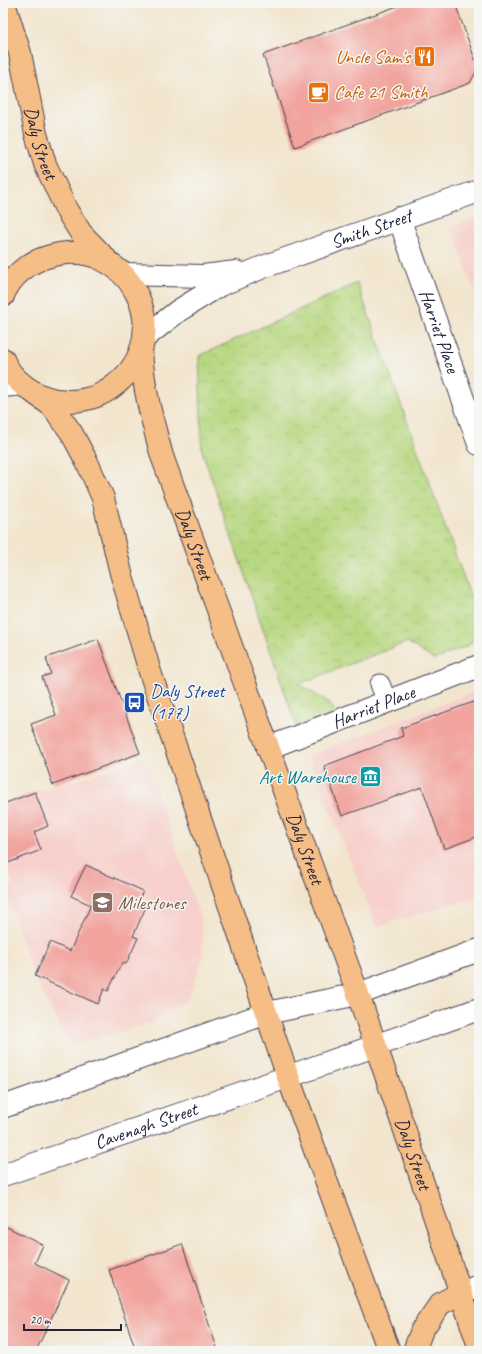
<svg xmlns="http://www.w3.org/2000/svg" width="482" height="1354" font-family="Caveat,sans-serif">
	<defs>
		<pattern id="park-crowns" width="20" height="18" patternUnits="userSpaceOnUse"><rect width="20" height="18" fill="#b6d77e"/><path d="M2 6a3 3 0 1 1 6 0M12 15a3 3 0 1 1 6 0" fill="none" stroke="#9cb86e"/></pattern>
	</defs>
	<rect width="100%" height="100%" fill="#f6f6f2"/>
	<filter id="ink" filterUnits="userSpaceOnUse"><feTurbulence type="fractalNoise" baseFrequency=".025" numOctaves="2"/><feDisplacementMap in="SourceGraphic" scale="8" xChannelSelector="R" yChannelSelector="G"/><feConvolveMatrix kernelMatrix="1 2 1 2 8 2 1 2 1" color-interpolation-filters="sRGB"/></filter>
	<filter id="wash" filterUnits="userSpaceOnUse"><feTurbulence type="fractalNoise" baseFrequency=".012" numOctaves="4" result="noise"/><feDisplacementMap in="SourceGraphic" scale="16" xChannelSelector="R" yChannelSelector="G"/><feGaussianBlur stdDeviation="0.9" result="paint"/><feColorMatrix in="noise" values="0 0 0 0 0 0 0 0 0 0 0 0 0 0 0 0 0 1.4 0 .05"/><feComposite in="paint" operator="in"/></filter>
	<g filter="url(#wash)">
		<rect width="100%" height="100%" fill="#f2e5ce"/>
		<path fill="#f7d0cb" d="M479,217V305L451,226Z
			M479,690V896L377,927L308,756Z
			M145,757L200,918L204,956L187,1000L150,1023L70,1046L34,976L3,888L13,884L3,856V803L40,789L54,788Z"/>
		<path fill="url(#park-crowns)" stroke="#6c7c5c" d="M357,283L479,620V633L469,645L434,660L407,642L299,684L330,703L334,710L332,717L298,731L202,451L199,356Z"/>
		<g id="blocks">
			<path fill="#f2a39d" d="M406,3H455L478,68L470,83L295,147L263,55Z
				M98,639L140,753L53,785L31,724L56,715L42,677L51,674L46,658Z
				M479,700V836L444,849L422,787L342,816L324,766L403,736L401,728Z
				M35,792L48,826L34,832L41,850L3,865V804Z
				M86,865L143,891L136,906L145,909L133,936L138,938L126,964L122,963L108,991L104,989L98,1004L35,976L50,942L70,951L91,905L71,896Z
				M3,1225L43,1245L35,1263L69,1280L36,1351H3Z
				M182,1244L218,1351H136L109,1270Z"/>
		</g>
	</g>
	<g filter="url(#ink)">
		<use href="#blocks" fill-opacity="0" stroke="#413f51" stroke-width="1"/>
		<g fill="none" stroke-linecap="round" stroke-linejoin="round">
			<defs>
				<path id="service" d="M380,684L387,702"/>
				<g id="minor">
					<path id="s1" d="M399,218L479,444"/>
					<path d="M3,386L22,384"/>
					<path id="s2" d="M268,748L479,666"/>
					<path d="M460,1293L479,1286"/>
				</g>
				<g id="tertiary">
					<path d="M124,274L203,276L236,272"/>
					<path id="s3" d="M144,338L178,311L220,285L263,267L479,191"/>
					<path d="M3,1107L267,1013L358,994L479,950"/>
					<path id="s4" d="M3,1175L259,1087L479,1009"/>
				</g>
				<g id="primary">
					<path id="s5" d="M4,3L20,53L36,134L45,164L67,211L81,233L106,259"/>
					<path d="M3,296C10,277 29,262 47,257C127,231 181,334 115,385C98,399 78,403 56,400C34,396 11,380 3,359"/>
					<path id="s6" d="M141,350C143,387 152,420 162,456L358,994L479,1346"/>
					<path d="M33,392L52,406L71,432L87,462L103,498L121,573L150,672L288,1077L389,1351"/>
					<path d="M414,1351L422,1330L440,1304L460,1293"/>
				</g>
			</defs>
			<use href="#service" stroke="#413f51" stroke-width="21"/>
			<use href="#minor" stroke="#413f51" stroke-width="24"/>
			<use href="#tertiary" stroke="#413f51" stroke-width="24"/>
			<use href="#primary" stroke="#413f51" stroke-width="24"/>
			<use href="#service" stroke="#fff" stroke-width="19"/>
			<use href="#minor" stroke="#fff" stroke-width="22"/>
			<use href="#tertiary" stroke="#fff" stroke-width="22"/>
			<use href="#primary" stroke="#f6be87" stroke-width="22"/>
		</g>
	</g>
	<defs>
		<symbol id="restaurant-square" viewBox="-11 -11 22 22"><rect x="-9" y="-9" width="18" height="18" rx="4" fill="#e8710a" stroke="#f6f6f2"/><path d="M-5-6h1v4h1v-4h1v4h1v-4h1v5L-1.5 .5V6h-2V.5L-5-1ZM5-6V6H3V1.5H1.5Q1.5-4 5-6Z" fill="#fff"/></symbol>
		<symbol id="cafe-square" viewBox="-11 -11 22 22"><rect x="-9" y="-9" width="18" height="18" rx="4" fill="#e8710a" stroke="#f6f6f2"/><path d="M-5.5-4.5H6V0H3Q3 3.5 0 3.5H-2.5Q-5.5 3.5-5.5 0ZM3-3.2v2h1.7v-2ZM-6 4.5H4V6H-6Z" fill="#fff"/></symbol>
		<symbol id="bus-square" viewBox="-11 -11 22 22"><rect x="-9" y="-9" width="18" height="18" rx="4" fill="#1a4fb4" stroke="#f6f6f2"/><path d="M-5-6H5V4H4V6H2V4H-2V6H-4V4H-5ZM-3.5-4V0h7V-4ZM-3.5 1.2v1.5H-2V1.2ZM2 1.2v1.5H3.5V1.2Z" fill="#fff"/></symbol>
		<symbol id="museum-square" viewBox="-11 -11 22 22"><rect x="-9" y="-9" width="18" height="18" rx="4" fill="#0f9aa8" stroke="#f6f6f2"/><path d="M0-6L6-3V-2H-6V-3ZM-5-1h2V3h-2ZM-1-1h2V3h-2ZM3-1h2V3H3ZM-6 4H6V6H-6Z" fill="#fff"/></symbol>
		<symbol id="school-square" viewBox="-11 -11 22 22"><rect x="-9" y="-9" width="18" height="18" rx="4" fill="#8d6e63" stroke="#f6f6f2"/><path d="M0-5L7-2L0 1L-7-2ZM-4 1L0 2.5L4 1V4Q0 6-4 4Z" fill="#fff"/></symbol>
	</defs>
	<g fill-rule="evenodd">
		<use href="#restaurant-square" x="412" y="44" width="25" height="25"/>
		<use href="#cafe-square" x="306" y="80" width="25" height="25"/>
		<use href="#bus-square" x="122" y="690" width="25" height="25"/>
		<use href="#museum-square" x="358" y="764" width="25" height="25"/>
		<use href="#school-square" x="90" y="890" width="25" height="25"/>
	</g>
	<g text-anchor="middle" dominant-baseline="central" stroke-width="3" stroke-linejoin="round" paint-order="stroke">
		<g font-size="19" fill="#c56008" stroke="#f6f6f2" text-anchor="end">
			<text x="410" y="57">Uncle Sam's</text>
			<text x="334" y="92" text-anchor="start">Cafe 21 Smith</text>
		</g>
		<g font-size="19" fill="#22223b" stroke="#f6f6f2">
			<text stroke="none"><textPath href="#s5" startOffset="145">Daly Street</textPath></text>
			<text stroke="none"><textPath href="#s3" startOffset="254">Smith Street</textPath></text>
			<text stroke="none"><textPath href="#s1" startOffset="120">Harriet Place</textPath></text>
			<text stroke="none"><textPath href="#s6" startOffset="202">Daly Street</textPath></text>
			<text stroke="none"><textPath href="#s2" startOffset="113">Harriet Place</textPath></text>
			<text stroke="none"><textPath href="#s6" startOffset="526">Daly Street</textPath></text>
			<text stroke="none"><textPath href="#s4" startOffset="151">Cavenagh Street</textPath></text>
			<text stroke="none"><textPath href="#s6" startOffset="850">Daly Street</textPath></text>
		</g>
		<g font-size="19" fill="#164399" stroke="#f6f6f2" text-anchor="start">
			<text x="150" y="691">Daly Street<tspan x="150" dy="22">(177)</tspan></text>
		</g>
		<g font-size="19" fill="#0d838f" stroke="#f6f6f2" text-anchor="end">
			<text x="356" y="777">Art Warehouse</text>
		</g>
		<g font-size="19" fill="#785e54" stroke="#f6f6f2" text-anchor="start">
			<text x="118" y="903">Milestones</text>
		</g>
	</g>
	<rect width="482" height="1354" fill="none" stroke="#f6f6f2" stroke-width="16"/>
	<path d="M24 1324v6h97v-6" fill="none" stroke="#22223b" stroke-width="2"/>
	<text x="30" y="1324" font-size="12" fill="#22223b" stroke="#f6f6f2" stroke-width="3" paint-order="stroke">20 m</text>
</svg>
